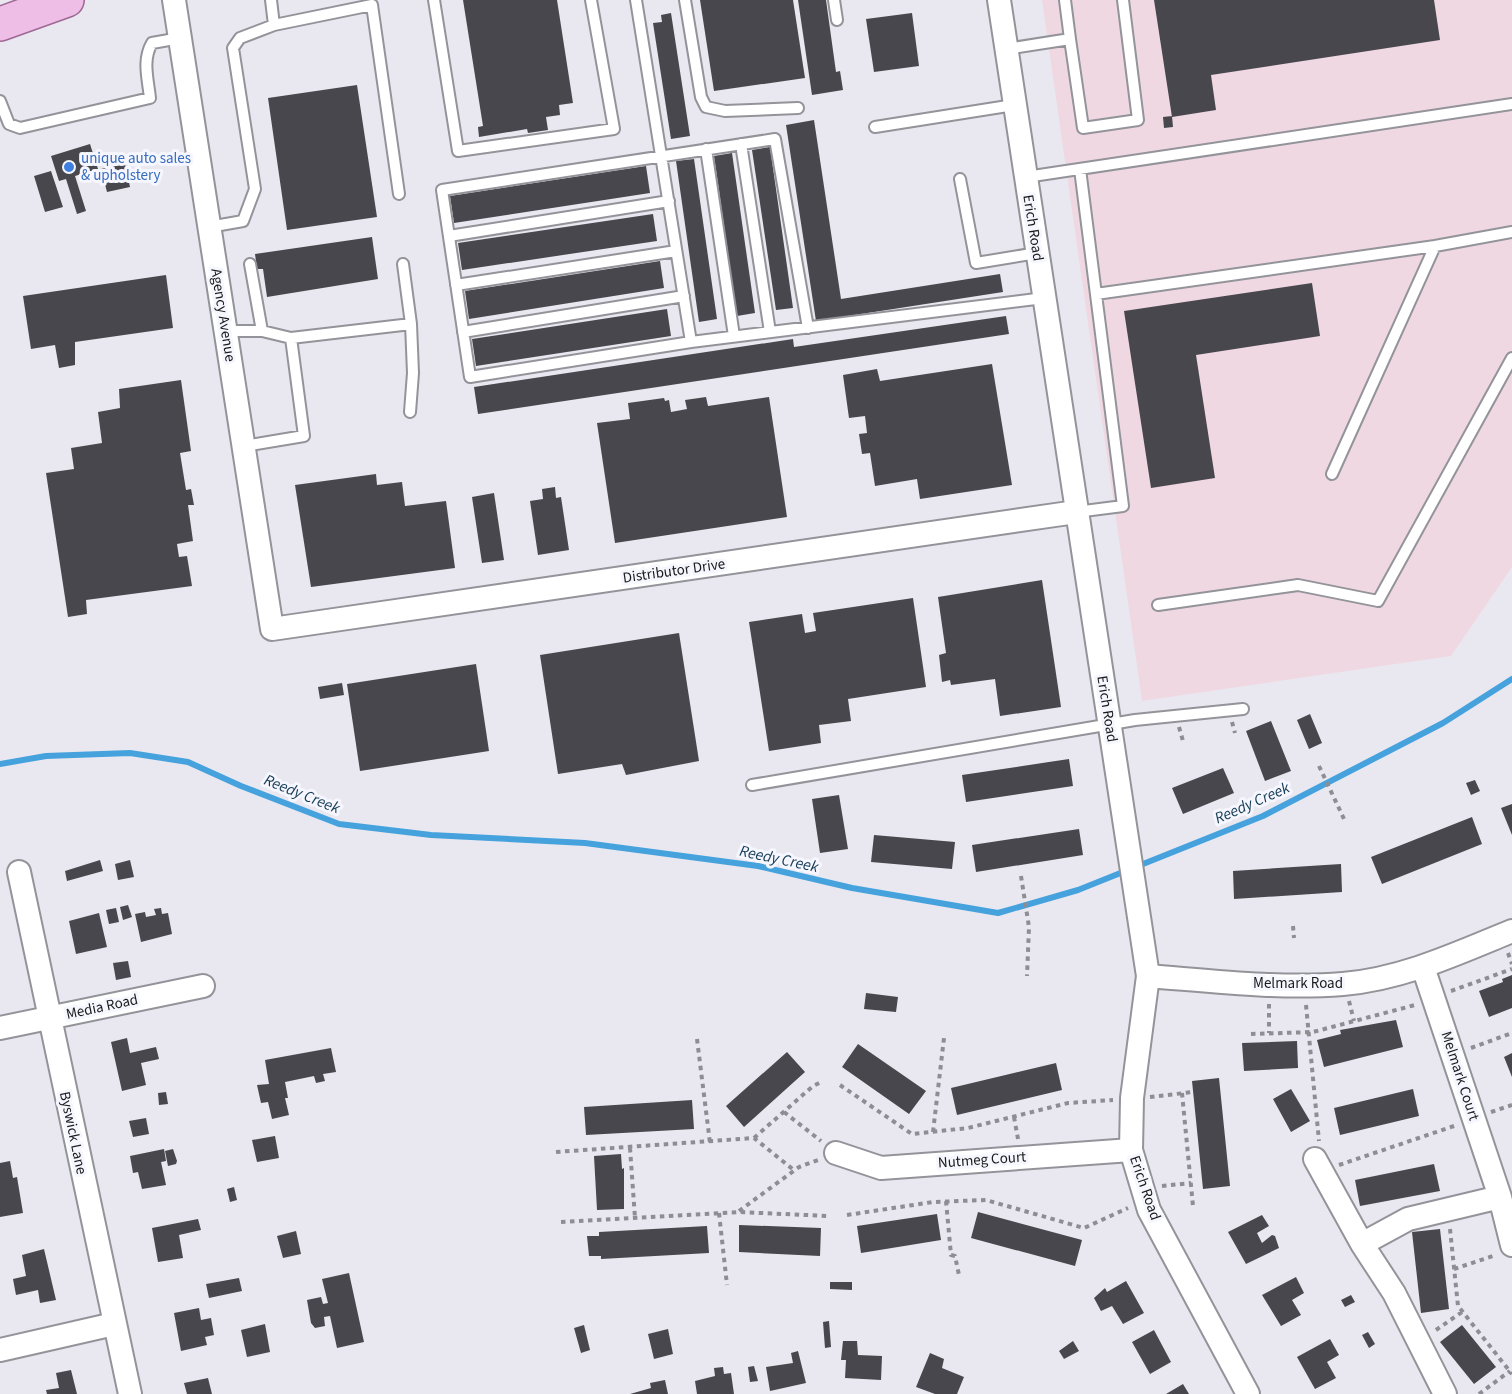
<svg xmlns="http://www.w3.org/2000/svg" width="1512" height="1394" font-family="'Source Sans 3',sans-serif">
	<rect width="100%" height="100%" fill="#e9e8f0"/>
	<path fill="#f0d8e2" d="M1042,0H1512V567L1451,656L1142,701Z"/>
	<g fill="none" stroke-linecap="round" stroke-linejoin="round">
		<path stroke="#46a2dd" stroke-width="6" d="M0,764L46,756L130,753L188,762L241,786L339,824L431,835L585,843L758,866L852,888L998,913L1078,890L1263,816L1443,723L1512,679"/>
	</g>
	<path fill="#47474d" d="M463,0H557L573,103L559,105L560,115L546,117L548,130L528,133L527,129L479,137L478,127L483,126Z
		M700,0H793L805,78L714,91Z
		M798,0H826L836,72L840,71L843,90L812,95Z
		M1154,0H1434L1440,40L1211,75L1216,110L1172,117Z
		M671,13L690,136L671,139L653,23L662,22L661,15Z
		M912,13L919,66L874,72L866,19Z
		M357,85L377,217L287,230L268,98Z
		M1172,116L1173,127L1164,128L1163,117Z
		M814,120L841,299L1000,274L1003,292L816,321L786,125Z
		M90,144L98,169L75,176L86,211L77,214L66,179L59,181L51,156Z
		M770,147L793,308L776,310L752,150Z
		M732,153L755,313L737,316L714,156Z
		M694,159L717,319L699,322L676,161Z
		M125,164L130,187L107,192L101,169Z
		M646,166L650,193L454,223L450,196Z
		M51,171L63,207L45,212L34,176Z
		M653,214L657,241L462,270L458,243Z
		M372,237L378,279L267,297L263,269H257L255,254Z
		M660,261L664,288L469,319L465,291Z
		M166,275L173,328L75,342V365L59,368L55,345L31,349L23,296Z
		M1312,283L1320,336L1196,355L1215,478L1151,488L1124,311Z
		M667,309L671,336L476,366L472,339Z
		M1006,316L1009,334L478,414L474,387L793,339L794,347Z
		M992,364L1012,485L920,499L917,479L875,486L870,453L862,454L859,434L867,433L865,416L849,418L843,375L877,369L880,381Z
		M181,380L191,451L180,453L186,490L191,489L194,505H188L193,541L177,544L179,557L187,556L192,586L86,600L87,614L68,617L46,473L74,469L71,448L102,443L98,412L120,408L119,389Z
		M706,397L708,406L769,397L787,517L615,543L597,423L630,419L628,403L664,398L665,401L669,400L671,412L687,409L685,400Z
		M376,474L377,485L402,482L405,506L446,501L455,568L311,587L295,485Z
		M555,487L556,498L561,497L569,550L538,555L530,501L543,499L542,489Z
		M494,493L504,560L482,563L472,497Z
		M1042,580L1061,707L1000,716L995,679L951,685L950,680L942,682L939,655L946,653L938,597Z
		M913,598L926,687L848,699L851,721L819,725L821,743L769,751L749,622L802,614L805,633L816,631L813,613Z
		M679,633L699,761L626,775L622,764L558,774L540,655Z
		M476,664L489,751L360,771L347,684Z
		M342,683L344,695L320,699L318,687Z
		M1310,714L1322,743L1309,749L1297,720Z
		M1271,721L1291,771L1265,781L1246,731Z
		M1069,759L1073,786L966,802L962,775Z
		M1223,768L1234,793L1183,814L1172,788Z
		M1475,780L1480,791L1471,795L1466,783Z
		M839,795L848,849L820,853L812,799Z
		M1512,804V835L1501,808Z
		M1472,817L1482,844L1382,884L1371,857Z
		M1079,829L1083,855L976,872L972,845Z
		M874,835L955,842L952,869L871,862Z
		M100,860L103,871L67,881L65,871Z
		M130,860L134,877L118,880L115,864Z
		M1341,864L1342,892L1234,899L1233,871Z
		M128,905L132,917L123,920L120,907Z
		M116,908L119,922L109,924L106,910Z
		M161,908L162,914L168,913L172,934L141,942L135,914L145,912L146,917L156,915L154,909Z
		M99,913L107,947L76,954L69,921Z
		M128,961L131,977L116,980L113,963Z
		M1512,975V1008L1489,1017L1479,991L1503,982L1502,979Z
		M866,993L898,997L896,1012L864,1009Z
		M1396,1020L1403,1047L1324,1067L1317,1040L1341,1034L1340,1030Z
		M127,1038L130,1053L156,1047L159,1059L141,1063L146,1085L122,1091L111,1042Z
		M1297,1041L1298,1068L1244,1071L1242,1043Z
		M858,1044L926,1091L909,1114L842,1067Z
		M331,1048L336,1072L323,1074L325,1081L316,1083L314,1076L285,1082L288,1098H285L289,1115L272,1119L268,1102L261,1103L257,1085L269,1084L265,1060Z
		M787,1052L805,1072L744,1127L726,1106Z
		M1512,1053V1077L1504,1057Z
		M1056,1063L1062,1090L957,1115L951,1088Z
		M1219,1078L1230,1186L1203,1189L1192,1081Z
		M1291,1089L1310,1121L1291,1132L1273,1099Z
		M1413,1089L1419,1116L1340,1135L1334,1108Z
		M166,1092L168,1104L159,1105L158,1093Z
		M692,1100L694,1129L586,1135L584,1107Z
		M146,1118L149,1134L133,1137L129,1121Z
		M275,1136L279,1158L257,1162L252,1140Z
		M164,1149L166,1161L161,1162L166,1185L142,1189L138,1172L133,1173L130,1156Z
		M173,1149L177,1161L176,1164L168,1166L165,1151Z
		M621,1154L622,1169L624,1168V1209L597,1210L594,1156Z
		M10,1161L13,1178L17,1177L23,1213L0,1217V1163Z
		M1434,1164L1440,1191L1360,1206L1355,1180Z
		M234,1187L237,1200L230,1202L227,1189Z
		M978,1212L1082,1240L1075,1266L971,1238Z
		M937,1214L941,1240L861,1253L857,1226Z
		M1262,1215L1269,1226L1257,1233L1262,1243L1272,1235L1275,1236L1279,1248L1246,1264L1228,1232Z
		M198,1219L201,1230L179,1235L183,1258L158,1262L152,1228Z
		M739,1225L821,1228L820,1256L739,1252Z
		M707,1226L709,1253L601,1259V1256H589L587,1236H599V1232Z
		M1440,1229L1449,1309L1421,1313L1412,1232Z
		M296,1231L301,1254L283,1258L277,1236Z
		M44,1249L56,1300L40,1303L38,1290L16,1295L13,1279L26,1276L22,1255Z
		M349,1273L364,1342L337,1348L330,1316L324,1317L325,1326L315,1328L311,1323L307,1300L321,1297L323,1304L328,1303L322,1279Z
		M1296,1277L1304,1293L1292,1300L1301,1315L1281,1326L1262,1295Z
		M239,1278L242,1291L209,1298L206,1284Z
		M1126,1281L1144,1313L1123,1324L1112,1306L1101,1311L1094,1298L1105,1288L1107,1292Z
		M830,1282H852V1290L830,1289Z
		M1351,1295L1355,1302L1345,1307L1341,1300Z
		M199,1308L201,1320L211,1318L214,1335L205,1337L207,1345L181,1351L174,1313Z
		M829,1321L831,1347L825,1348L823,1322Z
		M265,1324L270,1352L247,1357L241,1330Z
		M584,1325L590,1350L581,1353L574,1328Z
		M1462,1325L1496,1367L1474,1384L1440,1342Z
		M668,1329L673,1354L654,1359L648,1334Z
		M1154,1330L1171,1362L1150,1374L1132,1342Z
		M1368,1332L1375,1344L1369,1348L1362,1335Z
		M1330,1339L1339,1355L1327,1362L1336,1378L1315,1389L1297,1357Z
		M843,1341H857L858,1355L882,1356L881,1380L845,1378L846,1360H841Z
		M1073,1341L1079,1351L1064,1359L1059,1351Z
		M798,1351L806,1383L770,1391L766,1367L793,1363L791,1353Z
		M930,1353L944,1359L942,1368L964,1377L957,1394H935L916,1387Z
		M754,1366L758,1381L750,1382L748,1367Z
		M723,1367L724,1374L731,1373L734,1394H697L695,1381L715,1376L714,1368Z
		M71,1370L77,1394H47L46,1390L59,1388L56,1373Z
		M208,1378L212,1394H187L184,1383Z
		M665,1380L668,1394H630L651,1388L650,1383Z
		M1183,1384L1189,1394H1166Z"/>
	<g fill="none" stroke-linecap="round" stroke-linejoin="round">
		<defs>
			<path id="lane" d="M434,0L458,151L614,129L591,0
				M636,0L691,342L1044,298
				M685,0L701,97L706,107L725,111L798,108
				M834,0L837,20
				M1065,0L1070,39
				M274,25L372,5L399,194
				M1006,49L1070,39L1083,128L1138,120L1123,0
				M0,101L9,124L20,128L150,98C148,79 142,60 152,43L180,38
				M875,127L1014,105
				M741,144L770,332
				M706,149L734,336
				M1026,177L1512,104
				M960,179L976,263L1037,253
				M209,227L243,221L255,189L233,48L240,38L274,25L271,0
				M449,236L669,201
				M250,264L262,331
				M403,264L411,324
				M456,285L676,251
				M1096,294L1435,246
				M226,331H262L291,338L304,436L244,446
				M463,332L684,296
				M291,338L411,324L413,373L410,412
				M691,342L470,377L442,190L775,139L808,328
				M1332,474L1435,246L1512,232
				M1076,512L1123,506L1080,169
				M1158,605L1298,585L1378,601L1512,358
				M752,785L1135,720L1243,709"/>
			<path id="street" d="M174,0L272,629L1076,512
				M999,0L1148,976L1132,1098L1131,1150L1149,1210L1248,1394
				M19,872L130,1394
				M1423,967L1500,1197L1512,1245
				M1148,976C1212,981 1278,989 1343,984C1403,979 1458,953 1512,931
				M0,1028L203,986
				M836,1153L881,1168L1131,1150
				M1315,1159L1362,1244
				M0,1350L114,1324
				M1445,1394L1394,1293L1362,1244L1408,1219L1500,1197"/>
			<path id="primary" d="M0,24L67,0"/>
		</defs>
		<use href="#lane" stroke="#93939a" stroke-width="14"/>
		<use href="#street" stroke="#93939a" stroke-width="26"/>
		<use href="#primary" stroke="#9e6894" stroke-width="36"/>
		<path stroke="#8e8d93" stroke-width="4" stroke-dasharray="4.5 4.5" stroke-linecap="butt" d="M1232,722L1235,733
			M1179,727L1183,741
			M1319,766L1344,819
			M1021,876L1029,927L1027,976
			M1293,926L1294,938
			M1508,953L1512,964
			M1451,991L1512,969
			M1349,1001L1354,1021
			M1269,1004V1033
			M1306,1005L1319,1141
			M1251,1034L1313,1032L1415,1005
			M697,1039L710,1143
			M1471,1048L1512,1033
			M840,1085L912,1134L968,1128L1068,1103L1113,1100
			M1182,1093L1193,1206
			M1150,1097L1193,1092
			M784,1112L821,1141
			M1491,1112L1512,1105
			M1014,1117L1018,1139
			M933,1132L944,1038
			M754,1138L813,1086L821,1082
			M630,1148L635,1218
			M556,1152L754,1138L795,1171
			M1339,1165L1457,1125
			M1162,1186L1191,1183
			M946,1201L951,1255L955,1256L959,1275
			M739,1211L799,1167L818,1160
			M719,1213L727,1285
			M847,1215L933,1202L986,1200L1084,1228L1128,1208
			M561,1222L739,1212L828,1216
			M1450,1229L1458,1306L1512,1374
			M1454,1269L1496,1255
			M1436,1330L1462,1312
			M1479,1394L1510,1371"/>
		<use href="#lane" stroke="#fff" stroke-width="10"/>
		<use href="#street" stroke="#fff" stroke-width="22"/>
		<use href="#primary" stroke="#efbee6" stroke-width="33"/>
	</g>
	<circle fill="#3f7fe0" stroke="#f6f6fe" stroke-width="2" cx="69" cy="167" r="6"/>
	<g text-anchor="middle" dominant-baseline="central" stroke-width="6" stroke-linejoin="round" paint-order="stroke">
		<g font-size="15" fill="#366cbe" stroke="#f6f6fe" text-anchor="start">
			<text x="81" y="158">unique auto sales<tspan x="81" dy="17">&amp; upholstery</tspan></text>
		</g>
		<g font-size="15" fill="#1a1a1c" stroke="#f6f6fe">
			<text transform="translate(1033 228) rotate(81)">Erich Road</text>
			<text transform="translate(223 315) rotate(81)">Agency Avenue</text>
			<text transform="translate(674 571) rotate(-8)">Distributor Drive</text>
			<text transform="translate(1107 709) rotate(81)">Erich Road</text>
			<text x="1298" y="983">Melmark Road</text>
			<text transform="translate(102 1007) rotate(-12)">Media Road</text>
			<text transform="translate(1460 1076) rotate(72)">Melmark Court</text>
			<text transform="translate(73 1133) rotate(78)">Byswick Lane</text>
			<text transform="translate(982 1160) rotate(-4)">Nutmeg Court</text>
			<text transform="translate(1145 1188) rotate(71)">Erich Road</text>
		</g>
		<g font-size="16" font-style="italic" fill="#143b54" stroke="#f6f6fe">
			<text transform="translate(302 794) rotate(22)">Reedy Creek</text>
			<text transform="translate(1252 803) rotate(-24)">Reedy Creek</text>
			<text transform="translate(779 859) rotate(12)">Reedy Creek</text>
		</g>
	</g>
</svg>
